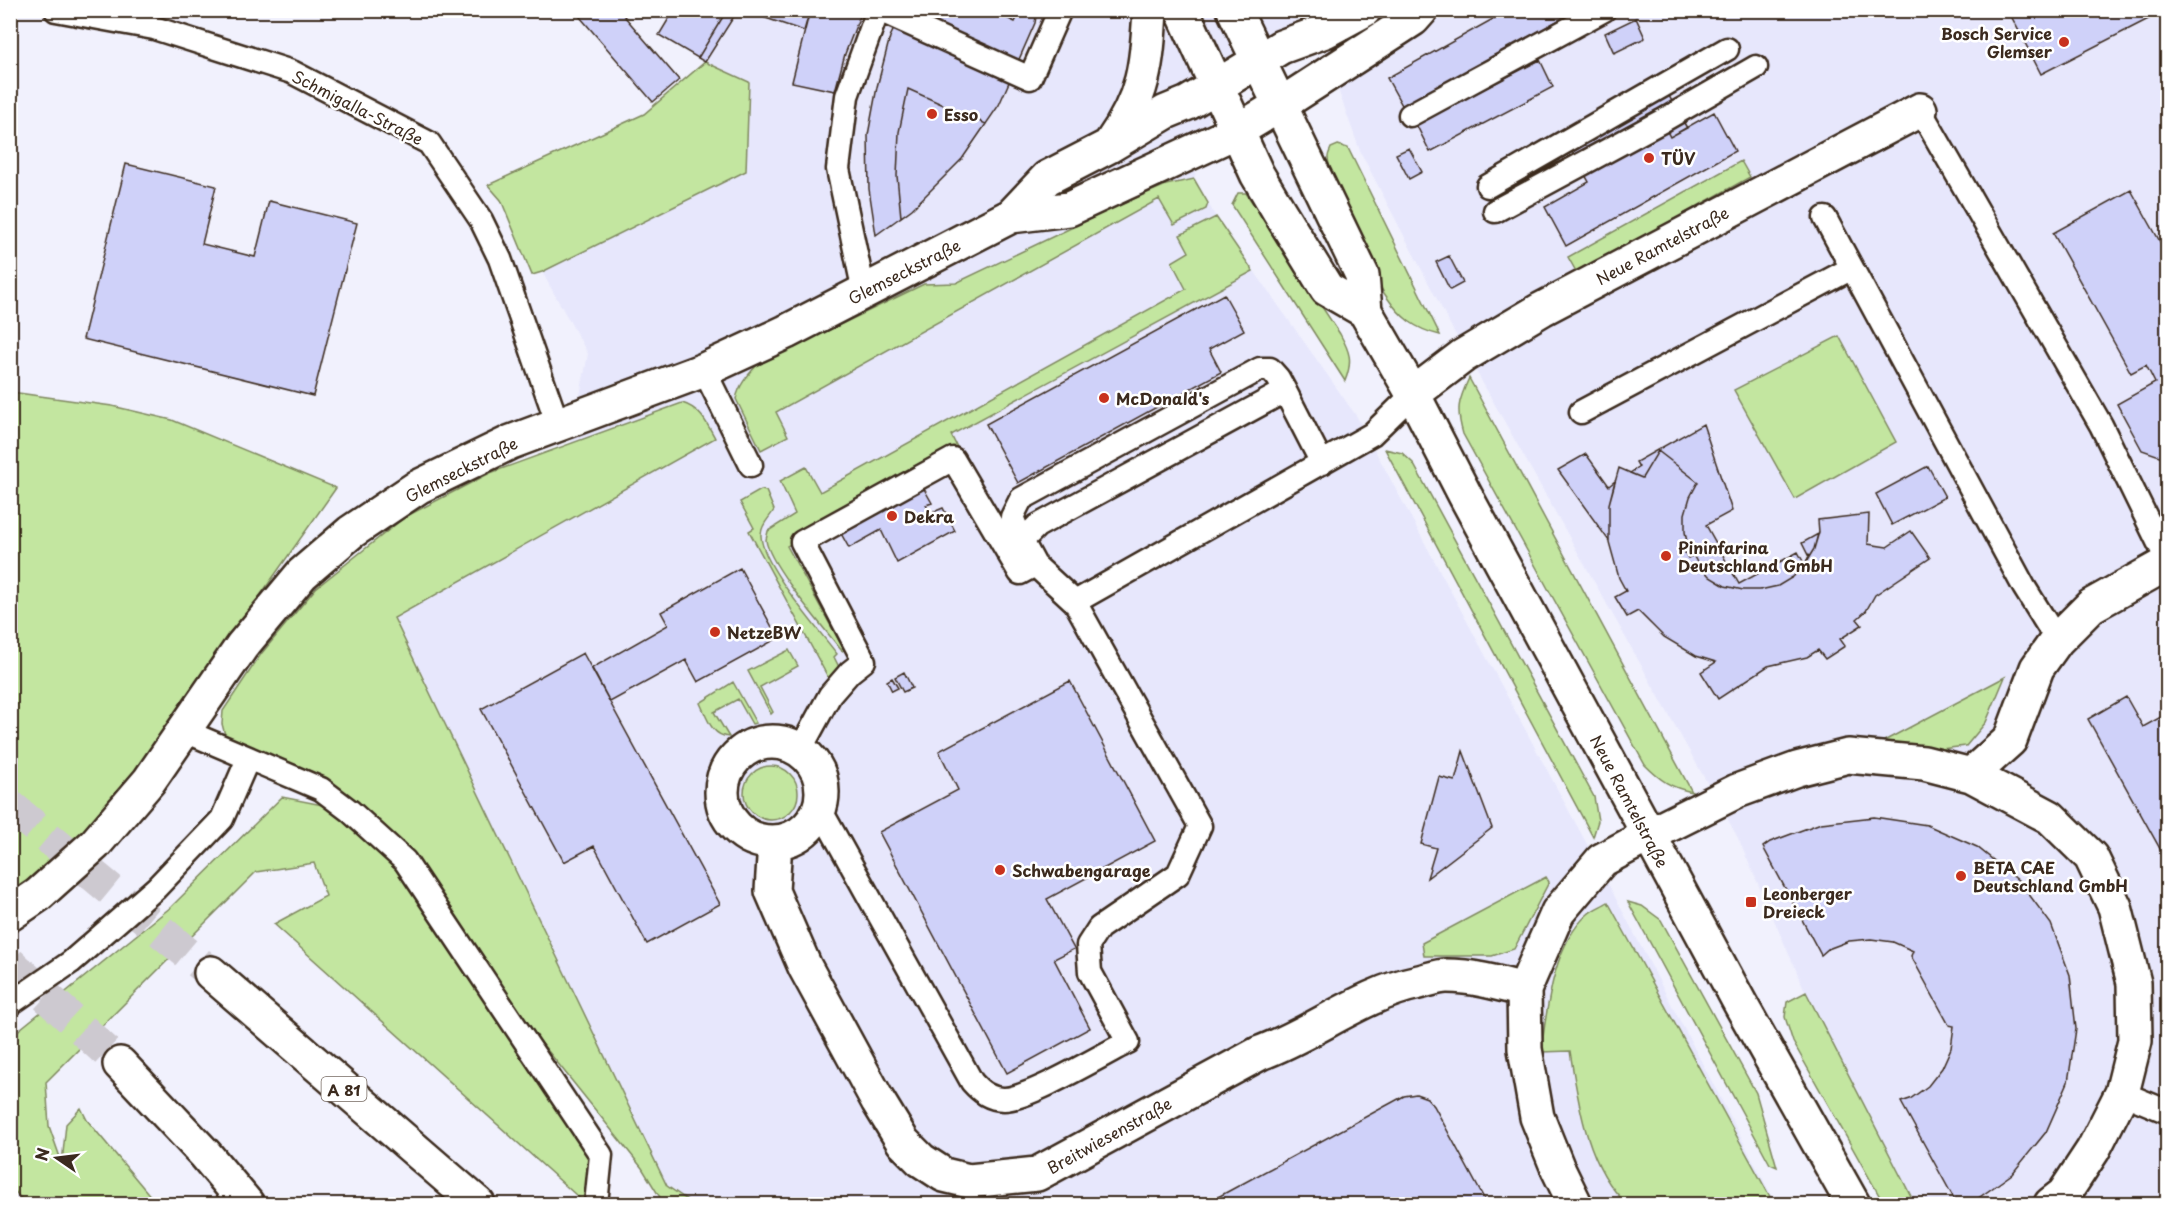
<svg xmlns="http://www.w3.org/2000/svg" width="2178" height="1215" font-family="'Playpen Sans',sans-serif">
	<rect width="100%" height="100%" fill="#f1f1fd"/>
	<filter id="ink" filterUnits="userSpaceOnUse"><feTurbulence type="fractalNoise" baseFrequency=".0167" numOctaves="2"/><feDisplacementMap in="SourceGraphic" scale="12" xChannelSelector="R" yChannelSelector="G"/><feConvolveMatrix kernelMatrix="1 2 1 2 8 2 1 2 1" color-interpolation-filters="sRGB"/></filter>
	<g filter="url(#ink)">
		<path fill="#e7e7fc" d="M674,11H1300L1281,47L1217,86L1194,179L1216,217L1357,417L1603,874L1776,1204H693L667,1186L394,617L595,505L571,442L588,354L542,272L746,171L748,82L705,62L659,35Z
			M1441,11H2167V1204H1899L1737,836L1453,330L1360,151L1336,84L1419,22Z"/>
		<path fill="#c3e6a0" stroke="#7f885f" stroke-width="1.5" d="M705,62L749,82L746,171L542,272L532,275L501,200L488,185L644,114Z
			M1338,145L1348,148L1440,335C1415,329 1401,318 1386,296C1376,283 1327,171 1328,157C1328,154 1330,151 1331,148Z
			M1741,161L1750,177L1577,273L1568,257Z
			M1194,179L1208,203L1206,209L1174,225L1159,199L776,412L788,436L761,450L736,399C739,385 747,376 757,365L924,284L956,283L1119,205L1166,185Z
			M1238,193H1246L1340,334C1350,352 1353,361 1345,381L1232,205Z
			M1216,217L1253,271L951,435L958,449L787,546L844,650L842,651C825,629 769,565 766,540C766,539 768,532 768,531L795,514L780,481L806,467L820,492L1186,289L1172,262L1189,252L1180,235Z
			M1839,336L1896,442L1795,499L1734,390Z
			M1469,378L1692,792C1670,787 1661,781 1645,765L1463,434C1456,409 1458,402 1469,378Z
			M11,392L112,406L172,420L336,488L130,780L44,878L11,898Z
			M682,403C700,408 707,423 715,438L394,618L667,1186L693,1204H664L642,1168L462,944L601,1155L586,1204L274,924L326,896L314,863L256,872L46,1082L49,1126L62,1163L66,1124L81,1108L87,1120L157,1204H26L11,1187L10,1037L171,907L282,797L348,810L225,735L222,724L223,711L261,654L316,588L405,517L490,473Z
			M1385,449L1402,453L1413,463L1594,797L1598,821L1593,837Z
			M761,490L766,491L774,510C769,519 762,523 761,534C759,562 819,630 837,654L834,657L842,673L830,681L749,531L754,528L740,502Z
			M789,650L798,666L760,687L773,712L771,714L748,671Z
			M2005,677L1986,722L1966,746L1924,751L1882,742Z
			M733,682L756,723L752,724L738,699L714,712L729,737C711,736 707,717 700,703Z
			M744 793a27 27 0 1 1 54 0a27 27 0 1 1-54 0Z
			M1546,877L1549,882L1514,949L1492,956H1424L1422,943Z
			M1608,902L1774,1204H1627C1587,1168 1578,1102 1570,1051L1541,1052C1547,1008 1553,944 1588,914C1593,909 1602,906 1608,902Z
			M1628,902L1642,906L1661,920L1756,1093L1777,1167L1770,1164Z
			M1806,992L1915,1204H1884L1793,1042L1785,1017L1787,1002Z"/>
		<path fill="#cfd1f9" stroke="#3b2a1e" stroke-width="1.5" d="M574,10H619L679,80L653,102Z
			M674,10H727L698,58L659,35Z
			M727,10H738L705,62L698,58Z
			M742,10H810L804,31Z
			M810,10H862L845,54L835,91L792,82Z
			M903,10H1037L1035,23L999,105L962,159L912,209L876,235L869,189L868,135L877,87L890,37Z
			M989,10H1021L1015,22Z
			M1509,10H1577L1403,107L1387,78Z
			M2008,10H2166L2041,74Z
			M1636,18L1645,38L1614,53L1605,33Z
			M1540,60L1553,87L1430,152L1416,124Z
			M1659,77L1676,109L1660,118L1670,137L1714,112L1735,151L1566,246L1545,207L1589,182L1561,132Z
			M908,89L986,124L962,159L912,209L901,217L897,176L899,132Z
			M1676,109L1687,128L1670,137L1660,118Z
			M1409,148L1422,172L1409,179L1396,154Z
			M126,164L216,186L202,244L255,257L269,201L357,223L313,396L83,339Z
			M2131,190L2168,256V459L2142,450L2117,404L2155,383L2146,365L2131,373L2053,233Z
			M1449,256L1463,283L1450,290L1436,262Z
			M1224,294L1244,330L1209,349L1221,372L1018,483L986,424Z
			M1703,424L1732,511L1706,525L1739,584L1798,552L1805,565L1793,577L1778,586L1760,590H1743L1725,586L1710,577L1698,564L1693,555L1688,558L1681,546L1687,542L1685,532V514L1690,497L1698,482L1658,451L1642,478L1630,473L1639,467L1636,462Z
			M1658,451L1698,482L1690,497L1685,514V532L1687,542L1681,546L1688,558L1693,555L1698,564L1710,577L1725,586L1743,590H1760L1778,586L1793,577L1805,564L1814,549L1819,532L1818,520L1869,514L1868,544L1887,547L1911,531L1930,558L1875,595L1866,611L1857,619L1862,625L1840,639L1845,646L1825,659L1818,650L1807,657L1768,666L1718,699L1701,672L1716,662L1696,656L1664,637L1638,611L1627,617L1615,597L1626,591L1619,578L1609,542V504L1619,468L1642,478Z
			M1586,454L1609,486L1615,481L1609,504V541L1558,470Z
			M1928,466L1945,497L1892,525L1876,494Z
			M918,478L932,503L926,505L931,513L943,508L955,531L897,563L881,530L849,548L833,519Z
			M1818,534L1814,549L1809,557L1802,543Z
			M740,568L778,638L698,682L686,660L610,702L592,668L668,625L661,612Z
			M583,653L720,904L647,944L594,846L564,862L481,709Z
			M904,672L912,688L903,692L895,677Z
			M892,678L898,688L892,691L887,681Z
			M1070,681L1155,841L1047,899L1074,949L1054,959L1090,1028L1007,1073L879,832L958,790L939,751Z
			M2126,697L2143,727L2168,713V863L2088,719Z
			M1463,751L1492,828L1427,878L1436,848L1421,844L1436,788L1439,777L1455,781Z
			M1874,817L1927,825L1977,847L2019,881L2051,924L2070,975L2076,1029L2068,1082L2046,1132L2012,1174L1970,1204H1957L1901,1102L1910,1099L1928,1086L1942,1068L1951,1048L1954,1026L1949,1025L1911,956L1913,951L1893,942L1871,939L1849,941L1828,949L1821,955L1763,847L1770,842L1821,823Z
			M1416,1094L1427,1098L1434,1106L1487,1204H1205L1404,1096Z"/>
		<g fill="none" stroke-linecap="round" stroke-linejoin="round">
			<path stroke="#cdc9d0" stroke-width="33" stroke-dasharray="33 16" stroke-linecap="butt" d="M10,806L211,973
				M10,963L120,1064"/>
			<defs>
				<path id="lane" d="M56,10L154,28L292,72L429,143L481,220L500,259L558,425
					M879,10L1030,78L1060,10
					M1920,110L2101,425L2168,562
					M1410,115L1604,10
					M1488,186L1727,49
					M1495,211L1662,121L1756,67
					M1825,218L2024,587L2057,640
					M864,292L838,169L847,96L878,10
					M704,370L751,465
					M1581,412L1852,268
					M1022,541L1012,517L1021,499L1260,369H1270L1278,378L1285,391
					M1075,602L1372,434L1413,394
					M185,731L321,789L350,811L405,861L601,1155L596,1204
					M800,750L830,695L850,672L864,661L802,542L953,459L1020,573L1035,565
					M819,807L972,1082C981,1092 990,1099 1004,1099C1029,1099 1102,1055 1128,1042L1090,972L1088,945L1099,928L1178,874L1200,826L1075,602L1035,565L1022,541L1037,526L1285,391L1322,463
					M10,1004L71,962L156,888L222,819L248,759
					M2122,1093L2168,1112"/>
				<path id="street" d="M1217,86L1281,47L1325,31L1364,10
					M1280,105L1413,19L1421,10
					M1413,394L1463,356L1542,309L1920,110
					M722 792a50 50 0 1 1 100 0a50 50 0 1 1-100 0Z
					M1971,775L2010,740L2037,668L2057,640L2091,606L2168,563
					M775,842L772,891L805,967L878,1101L903,1142L921,1160L944,1175L969,1181L1037,1174L1260,1053C1315,1033 1361,994 1419,982C1428,980 1438,976 1447,976C1473,976 1498,983 1524,990
					M1575,1204L1558,1169L1537,1117L1525,1049L1524,990L1558,912L1602,860L1649,835L1737,791L1797,769L1848,756L1924,763L1971,775L2050,817L2091,857L2115,907L2134,983L2135,1041L2122,1093L2093,1150L2064,1194L2051,1204"/>
				<path id="secondary" d="M1182,10L1257,174L1279,211L1327,289L1365,311
					M1234,10L1362,275L1365,311L1413,394L1465,495L1741,1005L1853,1204
					M1111,143C1144,97 1147,65 1150,10
					M1011,216L1047,178L1109,146L1166,112L1188,103L1217,86
					M10,914L38,895L95,844L149,781L242,646L302,574L351,532L418,487L511,442L704,370L786,332L1011,216L1069,209L1237,131L1280,105"/>
				<path id="highway" d="M211,973L478,1204
					M120,1064L205,1154L247,1204"/>
			</defs>
			<use href="#lane" stroke="#3b2a1e" stroke-width="27"/>
			<use href="#street" stroke="#3b2a1e" stroke-width="38"/>
			<use href="#secondary" stroke="#3b2a1e" stroke-width="38"/>
			<use href="#highway" stroke="#3b2a1e" stroke-width="38"/>
			<use href="#lane" stroke="#fff" stroke-width="22"/>
			<use href="#street" stroke="#fff" stroke-width="33"/>
			<use href="#secondary" stroke="#fff" stroke-width="33"/>
			<use href="#highway" stroke="#fff" stroke-width="33"/>
		</g>
	</g>
	<g fill="#c8321e" stroke="#fff" stroke-width="2">
		<circle cx="2064" cy="42" r="6"/>
		<circle cx="932" cy="114" r="6"/>
		<circle cx="1649" cy="158" r="6"/>
		<circle cx="1104" cy="398" r="6"/>
		<circle cx="892" cy="516" r="6"/>
		<circle cx="1666" cy="556" r="6"/>
		<circle cx="715" cy="632" r="6"/>
		<circle cx="1000" cy="870" r="6"/>
		<circle cx="1961" cy="876" r="6"/>
		<rect x="1745" y="896" width="12" height="12" rx="3"/>
	</g>
	<g text-anchor="middle" dominant-baseline="central" stroke-width="5" stroke-linejoin="round" paint-order="stroke">
		<rect fill="#fff" stroke="#766a62" stroke-width="1.5" x="321.5" y="1077" width="45" height="24" rx="4.5"/>
		<g font-size="15" font-weight="bold" fill="#3b2a1e">
			<text x="344" y="1089">A 81</text>
		</g>
		<g font-size="16" font-weight="bold" fill="#3b2a1e" stroke="#fff" text-anchor="start">
			<text x="2052" y="33" text-anchor="end">Bosch Service<tspan x="2052" dy="18">Glemser</tspan></text>
			<text x="944" y="114">Esso</text>
			<text x="1661" y="158">TÜV</text>
			<text x="1116" y="398">McDonald's</text>
			<text x="904" y="516">Dekra</text>
			<text x="1678" y="547">Pininfarina<tspan x="1678" dy="18">Deutschland GmbH</tspan></text>
			<text x="727" y="632">NetzeBW</text>
			<text x="1973" y="867">BETA CAE<tspan x="1973" dy="18">Deutschland GmbH</tspan></text>
			<text x="1012" y="870">Schwabengarage</text>
			<text x="1763" y="893">Leonberger<tspan x="1763" dy="18">Dreieck</tspan></text>
		</g>
		<g font-size="16" fill="#3b2a1e" stroke="#fff">
			<text transform="translate(358 107) rotate(27)">Schmigalla-Straße</text>
			<text transform="translate(1662 245) rotate(-28)">Neue Ramtelstraße</text>
			<text transform="translate(904 271) rotate(-27)">Glemseckstraße</text>
			<text transform="translate(461 469) rotate(-27)">Glemseckstraße</text>
			<text transform="translate(1630 801) rotate(62)">Neue Ramtelstraße</text>
			<text transform="translate(1109 1135) rotate(-29)">Breitwiesenstraße</text>
		</g>
	</g>
	<rect width="2178" height="1215" fill="none" stroke="#fff" stroke-width="36"/>
	<rect x="18" y="18" width="2142" height="1179" fill="none" stroke="#3b2a1e" stroke-width="2" filter="url(#ink)"/>
	<g transform="translate(57 1158) rotate(284)" stroke="#ffffff" stroke-width="4.5" paint-order="stroke">
	<path d="M0-4.5L10 22L0 15L-10 22Z" fill="#3b2a1e"/>
	<text y="-9" font-size="16" font-weight="bold" text-anchor="middle" fill="#3b2a1e">N</text>
	</g>
</svg>
